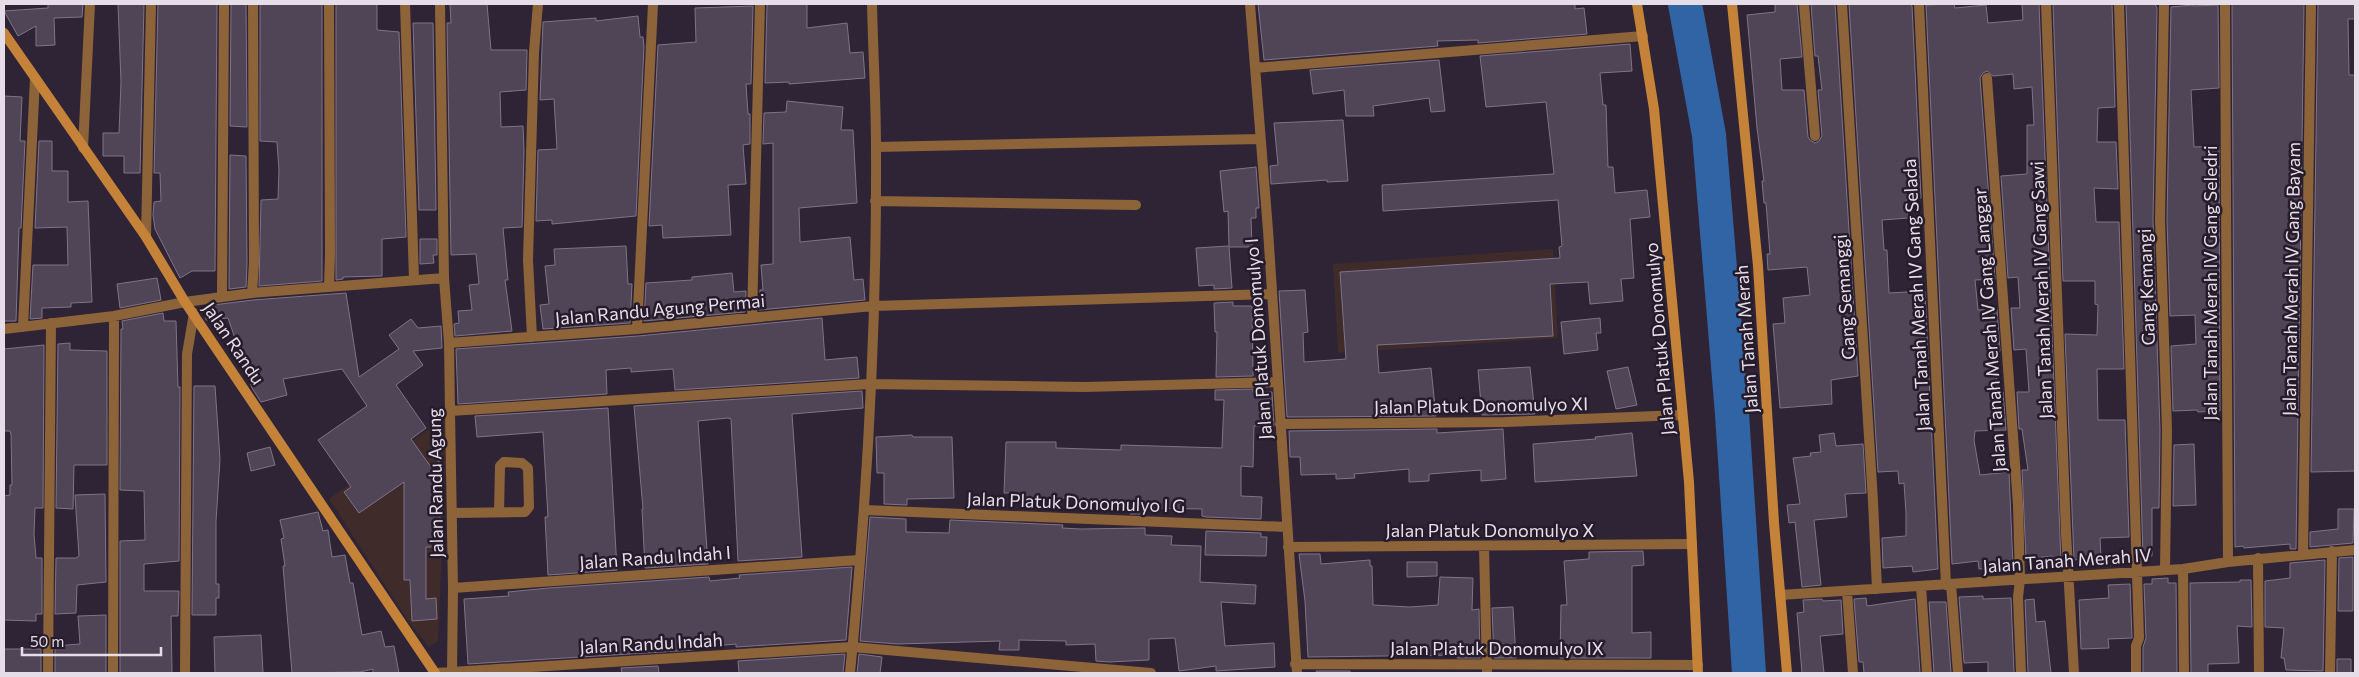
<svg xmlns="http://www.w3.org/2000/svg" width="2359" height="677" font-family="Commissioner,sans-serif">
	<rect width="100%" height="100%" fill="#2f2435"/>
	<path fill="#3f2b2a" d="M1553,249L1558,338L1338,353L1333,264Z
		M448,416L438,641L429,647L409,622L329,499Z"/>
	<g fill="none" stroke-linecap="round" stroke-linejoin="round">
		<path stroke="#3164a4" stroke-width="34" d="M1685,4L1709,135L1732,414L1749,673"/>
	</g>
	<path fill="#504457" stroke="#807387" d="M48,4H83L82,17L54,18L55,45L36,46V26L18,36L4,11L48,8Z
		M118,4H144L140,173H124V156H103V133H119L121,82Z
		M158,4H217L215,271H192L180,278L155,229L153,215L154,202L161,201L160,173H154Z
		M231,4H246L247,127L230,126Z
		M260,4H322V281L259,286L261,200L278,199L279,170L277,142L260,141Z
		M336,4H377V30L399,32L406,237L382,239V276L343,277V279L336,280Z
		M450,4H487L491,50H527L526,90L500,92L501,127L523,126L524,151L522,227L503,228L508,280H505L512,331L455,336L454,324L459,323L458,311L472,310L469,285L479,284L476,254L451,255L447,23H451Z
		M772,4H807V28L847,23L850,53L863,52L865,78L789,84V82L765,83L767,5Z
		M1258,4H1575V9L1584,8L1587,34L1478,43V40L1437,41L1438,46L1264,60Z
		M1775,4H1797L1802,57L1780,59L1782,90H1804L1808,137L1810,140L1815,143L1819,141L1822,136L1818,90H1822L1818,56H1815L1811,4H1835L1858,376L1831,380L1832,404L1780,408L1773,324L1785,323L1783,298L1810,295L1807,267L1768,270L1767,254H1770L1766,203H1764L1762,181H1764L1757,128L1747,15L1775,12Z
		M1849,4H1911L1912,6L1921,198L1906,199L1908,218L1882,220L1884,250H1887L1889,293L1925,291L1938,569L1913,572L1912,566L1883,568L1882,538L1906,536V513L1904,483L1899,484L1898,471L1878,472Z
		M1954,4L1955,8L1986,5L1988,23L2023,20L2022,4H2039L2061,562L2051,563L2052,556L2026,559L2022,470H2028L2022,429H2019L2017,392H2029L2026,349L2014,350L2011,308H2020L2018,277L2008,278L2001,176L2027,174V125H2034L2032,87L2014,89L2013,74L1993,76L1987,71L1983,73L1980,78L1995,279L1975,280L1978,310L1997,309L2000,351L1996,355L1997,392H2003L2006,430L1975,431L1974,440L1980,475L2009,472L2013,566L1979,569L1978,561L1952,564L1926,5Z
		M2053,4H2112L2115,107L2098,108L2097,142H2116L2118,189L2094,188L2096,222H2119L2124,369H2097L2098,420H2125L2129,537L2100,538L2101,557L2074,560L2065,334L2097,335L2098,305L2095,304V281H2063Z
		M2126,4H2155L2157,8L2153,219L2160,430L2159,508H2152V556H2143Z
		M2232,4H2304L2296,549H2290V544L2244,548L2243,546L2235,547Z
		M2318,4H2355V19H2348L2349,75H2355V471L2311,472Z
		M2193,5V6L2218,5L2219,88L2191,90L2194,147L2219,146L2220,411L2198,412L2197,410L2173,411L2171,346L2196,344L2195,315L2170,316L2167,219L2171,7Z
		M753,6L751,84H746L748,114H750V144L743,145L746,184L728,185L731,235L663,238L662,225L649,226L658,45L696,42L695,8Z
		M638,16L640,37H643L644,46L636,216L552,224V220L536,221L538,150L557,149L554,99L540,100L543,22L596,18V21Z
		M413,23H433L436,210H419Z
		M1630,44L1632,71L1600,73L1603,105H1606L1608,167H1613L1615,193L1647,190L1650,217L1630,219L1634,278L1621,279L1623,301L1590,304L1588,282L1550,284L1553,336L1377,345L1379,373L1431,368L1436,416L1287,417L1279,291L1305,290L1308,332L1303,333L1304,362L1346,359L1340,272L1560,258L1559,247L1562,246L1558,200L1383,211L1382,185L1554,174L1546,102L1486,107L1480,56Z
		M1439,60L1445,111L1431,112L1429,98L1373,106L1374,116H1346L1344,90L1313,94L1310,70Z
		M4,96L22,97L20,141H25L21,228H19L16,321H4Z
		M787,101L843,107L841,130H853L857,203L799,208L800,242L850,237L854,280L863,279L865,300L759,310L760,290H763L761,265L773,264V143L763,144L764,113L786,112Z
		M1343,120L1348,181L1327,182V180L1271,184L1270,166L1278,165L1274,123Z
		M39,141H52V171H68V202L88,201L92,302L71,303V307L42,308V318L30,319L33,265H68L67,227L35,228Z
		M230,155L246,156L247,263L246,287L229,289Z
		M1256,167L1259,208H1256V218H1251L1252,247H1229L1232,288L1214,289V285L1199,286L1196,248L1229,246L1228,211L1224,212L1220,171Z
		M420,239H437V255H433L434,263L420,264Z
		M626,246L628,284H632L630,323L543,329L540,305L549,304L545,266L555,265L554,249Z
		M732,273L734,292L746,291L745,312L644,321L646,283L692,280V277Z
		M157,278L161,300L120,308L117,284Z
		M346,293L359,377L399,349L389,335L411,319L418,328L441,326L442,348L413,351L423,365L396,385L426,428L411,439L431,467L439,461L440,520L433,521L434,547H426V599L436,598L437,619L412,621L410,580H404V482L359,513L344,492L351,487L318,440L367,406L342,369L283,379L287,395L261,402L252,388L228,318L206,320L205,306L253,300Z
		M1233,302V306H1252L1253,376L1216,377L1217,332H1215L1214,303Z
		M163,313L164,321H176L178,387H180L179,561L144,564V591H179L178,616H171L172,673H120V541L145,540L144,491L120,490L121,329H123L122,321Z
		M822,318L825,360L857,357L859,378L675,390L673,369L631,372V368L606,370L607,394L458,404L456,349L638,336Z
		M1600,318L1601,333H1596L1598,350L1564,354L1561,322Z
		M70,343V350L107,351V465H74L73,509L56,508L58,344Z
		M44,345L43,508H35L34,534L36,558H42V614H36V621L4,620V496L10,495V485H12L11,434L10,431H4V349Z
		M1530,367L1535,414L1482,415L1478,370Z
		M1628,367L1637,405L1616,409L1607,371Z
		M194,386H215L220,459L216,522V584H219V598H216V615H192Z
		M1253,389V392H1272L1274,426H1254L1253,467L1241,466V496L1262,497L1261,519L1206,517L1202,516V509L1146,508L1145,514H1130V501L1016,496V493H1004L1006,442H1056V448L1121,450V445L1222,448L1224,400H1215V390Z
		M862,391L863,408L792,414L802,557L738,561L731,419L728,418L698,421L708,564L645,568L642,509H643L634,406Z
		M608,408L617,570L548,575L545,517H548L543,432L477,437L475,416Z
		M1437,429V433L1503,429L1506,479L1481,481V470L1429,474V481L1409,482V469L1354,474L1355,478L1336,479V474L1301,475L1300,457H1290L1289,431Z
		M1632,433L1637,476L1535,482L1533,444L1596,439L1595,437Z
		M1834,433L1836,446L1863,444L1866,493L1845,494L1847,517L1814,520L1821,585L1802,587L1795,522L1789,523L1787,505L1800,504L1793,458L1811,456L1810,453L1821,452L1819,435Z
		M912,435L913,437H952L954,498L907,499V505L884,504V473H877L876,437Z
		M2194,444L2196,505L2173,506L2174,445Z
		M270,447L275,465L251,471L247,453Z
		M105,494L106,582L77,585L76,613L55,614L56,558H76L79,556L75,495Z
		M2338,509H2354L2353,543L2310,547V532L2338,529Z
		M318,512L323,531L328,530L332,557L345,555L350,583H353L362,635L381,631L385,647L394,646L399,673H373V669L360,672L292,673L283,566H285L281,539L284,538L280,520Z
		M870,517L906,519V532L949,533L950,520L1063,525L1062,528L1081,529L1145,528V535L1172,536L1171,545L1201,546L1200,582L1256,585L1255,604L1221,602L1225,646L1274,643L1275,667L1216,671V666L1179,671L1175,638L1149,639V660L1109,662L1096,661L1095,644L1066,645V641L1019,640V650H999L1000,641L898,644L860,641Z
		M1206,531L1261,533V537H1267L1266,556L1205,555Z
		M1643,551L1644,565L1632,566V633L1651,632V658H1560L1561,605H1567L1564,561L1589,559V552Z
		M1299,554H1320L1321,564L1370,560V566H1372L1373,605L1410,607L1438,605L1440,577L1473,578L1472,610L1479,609L1480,658H1457V655L1308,657L1305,601Z
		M2353,557V611H2338L2339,558Z
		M2325,560L2323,671L2286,670L2284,658H2281L2284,628L2265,627V581L2290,578V563Z
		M1407,562H1437V576L1407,577Z
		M852,567L846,640L736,647V644L693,648V650L468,664L464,599L509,596L508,592L549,588L709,577L710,581L740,578L739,575Z
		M2168,578V583H2176L2177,673H2143V647L2146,638L2144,584H2152V579Z
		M2240,580H2251L2252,627L2237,626L2239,663L2208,664V673H2191L2190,583L2240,582Z
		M2130,584L2132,638L2108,639L2109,648L2081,649L2079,600L2109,598L2108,585Z
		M1983,596V599L2011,598L2014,673H1988V662L1964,663L1959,597Z
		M1866,598L1867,606L1915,599L1920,673H1864L1863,662H1859L1854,599Z
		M1822,599L1823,601L1841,600L1843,634L1820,636L1824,673H1802L1797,613L1804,612L1803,600Z
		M2034,599L2036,622L2045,621L2051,673H2028L2025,600Z
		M1929,602H1946L1951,673H1934Z
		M1513,607L1516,658H1494L1492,608Z
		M106,615V673H55V646L80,644L78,616Z
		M261,635L263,673H215L214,637Z
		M4,649H41V673H4Z
		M845,654L843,673H739L738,661Z
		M859,654L882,657L880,673H857Z
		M2337,659H2351V673H2337Z
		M658,666L659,673H622L621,668Z
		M1316,671H1350V673H1317Z"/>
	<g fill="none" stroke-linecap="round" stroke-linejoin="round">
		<path stroke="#8d6439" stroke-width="10" d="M1804,4L1815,136
			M452,513L525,512L529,507L528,468L522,463L504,462L500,466L499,512"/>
		<path stroke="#8d6439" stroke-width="10" d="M405,4L414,279
			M1250,4L1268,230L1297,673
			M1842,4L1873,501L1877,589
			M1919,4L1946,585
			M2046,4L2066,533L2074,673
			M2119,4L2139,638L2136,646V673
			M2164,4L2160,219L2167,430L2165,570
			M2225,4L2228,562
			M1255,68L1643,36
			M1987,78L2018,505L2020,580L2018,597L2021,673
			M876,147L1260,139
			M83,148L90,4
			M875,201L1136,205
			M146,237L151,4
			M329,285L330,255L329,4
			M252,293L254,263L253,4
			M222,297L224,4
			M752,317L760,4
			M23,327L35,78
			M4,329L114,316L185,302L252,293L444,278
			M637,329L653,4
			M532,337L528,260L534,52L538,4
			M449,343L637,329L873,306L1271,294
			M450,411L869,384L1084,387L1277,382
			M1280,424L1505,422L1682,415
			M864,510L1287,527
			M1288,547L1692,544
			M1484,547L1487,673
			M2303,554L2311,4
			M2258,558L2259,673
			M2183,569L2184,673
			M1951,584L1958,673
			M1921,586L1927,673
			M453,588L859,560
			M1847,591L1853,673
			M1780,595L2183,569L2228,562L2355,550
			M1295,664L1698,665
			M452,672L852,647L1151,673
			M48,673L51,323
			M113,673L114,316
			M185,673L187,354L194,313
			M435,673L452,672L453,588L450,411L449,343L444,278L440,4
			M850,673C867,501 877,321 876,148C876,100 873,52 872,4
			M2330,673L2332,551"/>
		<path stroke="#c58339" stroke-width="10" d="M1637,4L1654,109L1689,482L1698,673
			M1732,4L1758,266L1774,523L1787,673
			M4,33L146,237L185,302L435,673"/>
	</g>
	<g text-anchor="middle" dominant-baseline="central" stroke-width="5" stroke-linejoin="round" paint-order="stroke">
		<g font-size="18" fill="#e5dee9" stroke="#251b2b">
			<text transform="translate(2291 279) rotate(-89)">Jalan Tanah Merah IV Gang Bayam</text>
			<text transform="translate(2210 283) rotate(-90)">Jalan Tanah Merah IV Gang Seledri</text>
			<text transform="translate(2146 287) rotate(-92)">Gang Kemangi</text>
			<text transform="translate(2041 290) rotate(-92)">Jalan Tanah Merah IV Gang Sawi</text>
			<text transform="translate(1916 295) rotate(-93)">Jalan Tanah Merah IV Gang Selada</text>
			<text transform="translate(1844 297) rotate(-94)">Gang Semanggi</text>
			<text transform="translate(660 309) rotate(-5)">Jalan Randu Agung Permai</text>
			<text transform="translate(1989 330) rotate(-94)">Jalan Tanah Merah IV Gang Langgar</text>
			<text transform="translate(1258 339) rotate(-94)">Jalan Platuk Donomulyo I</text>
			<text transform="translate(1659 339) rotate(-95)">Jalan Platuk Donomulyo</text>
			<text transform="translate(1746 339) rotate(-94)">Jalan Tanah Merah</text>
			<text transform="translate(234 343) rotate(56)">Jalan Randu</text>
			<text transform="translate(1481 405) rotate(-1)">Jalan Platuk Donomulyo XI</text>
			<text transform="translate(435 483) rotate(-91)">Jalan Randu Agung</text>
			<text transform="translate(1076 502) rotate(2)">Jalan Platuk Donomulyo I G</text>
			<text x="1490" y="530">Jalan Platuk Donomulyo X</text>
			<text transform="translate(655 557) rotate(-4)">Jalan Randu Indah I</text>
			<text transform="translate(2067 560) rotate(-4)">Jalan Tanah Merah IV</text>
			<text transform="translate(651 643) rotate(-3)">Jalan Randu Indah</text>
			<text x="1497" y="648">Jalan Platuk Donomulyo IX</text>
		</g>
	</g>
	<rect width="2359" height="677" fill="none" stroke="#e5dee9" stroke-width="10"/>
	<path d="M22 647v8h139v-8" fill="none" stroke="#e5dee9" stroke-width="2.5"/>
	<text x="30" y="647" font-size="15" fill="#e5dee9" stroke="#251b2b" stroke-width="4" paint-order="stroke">50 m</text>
</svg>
